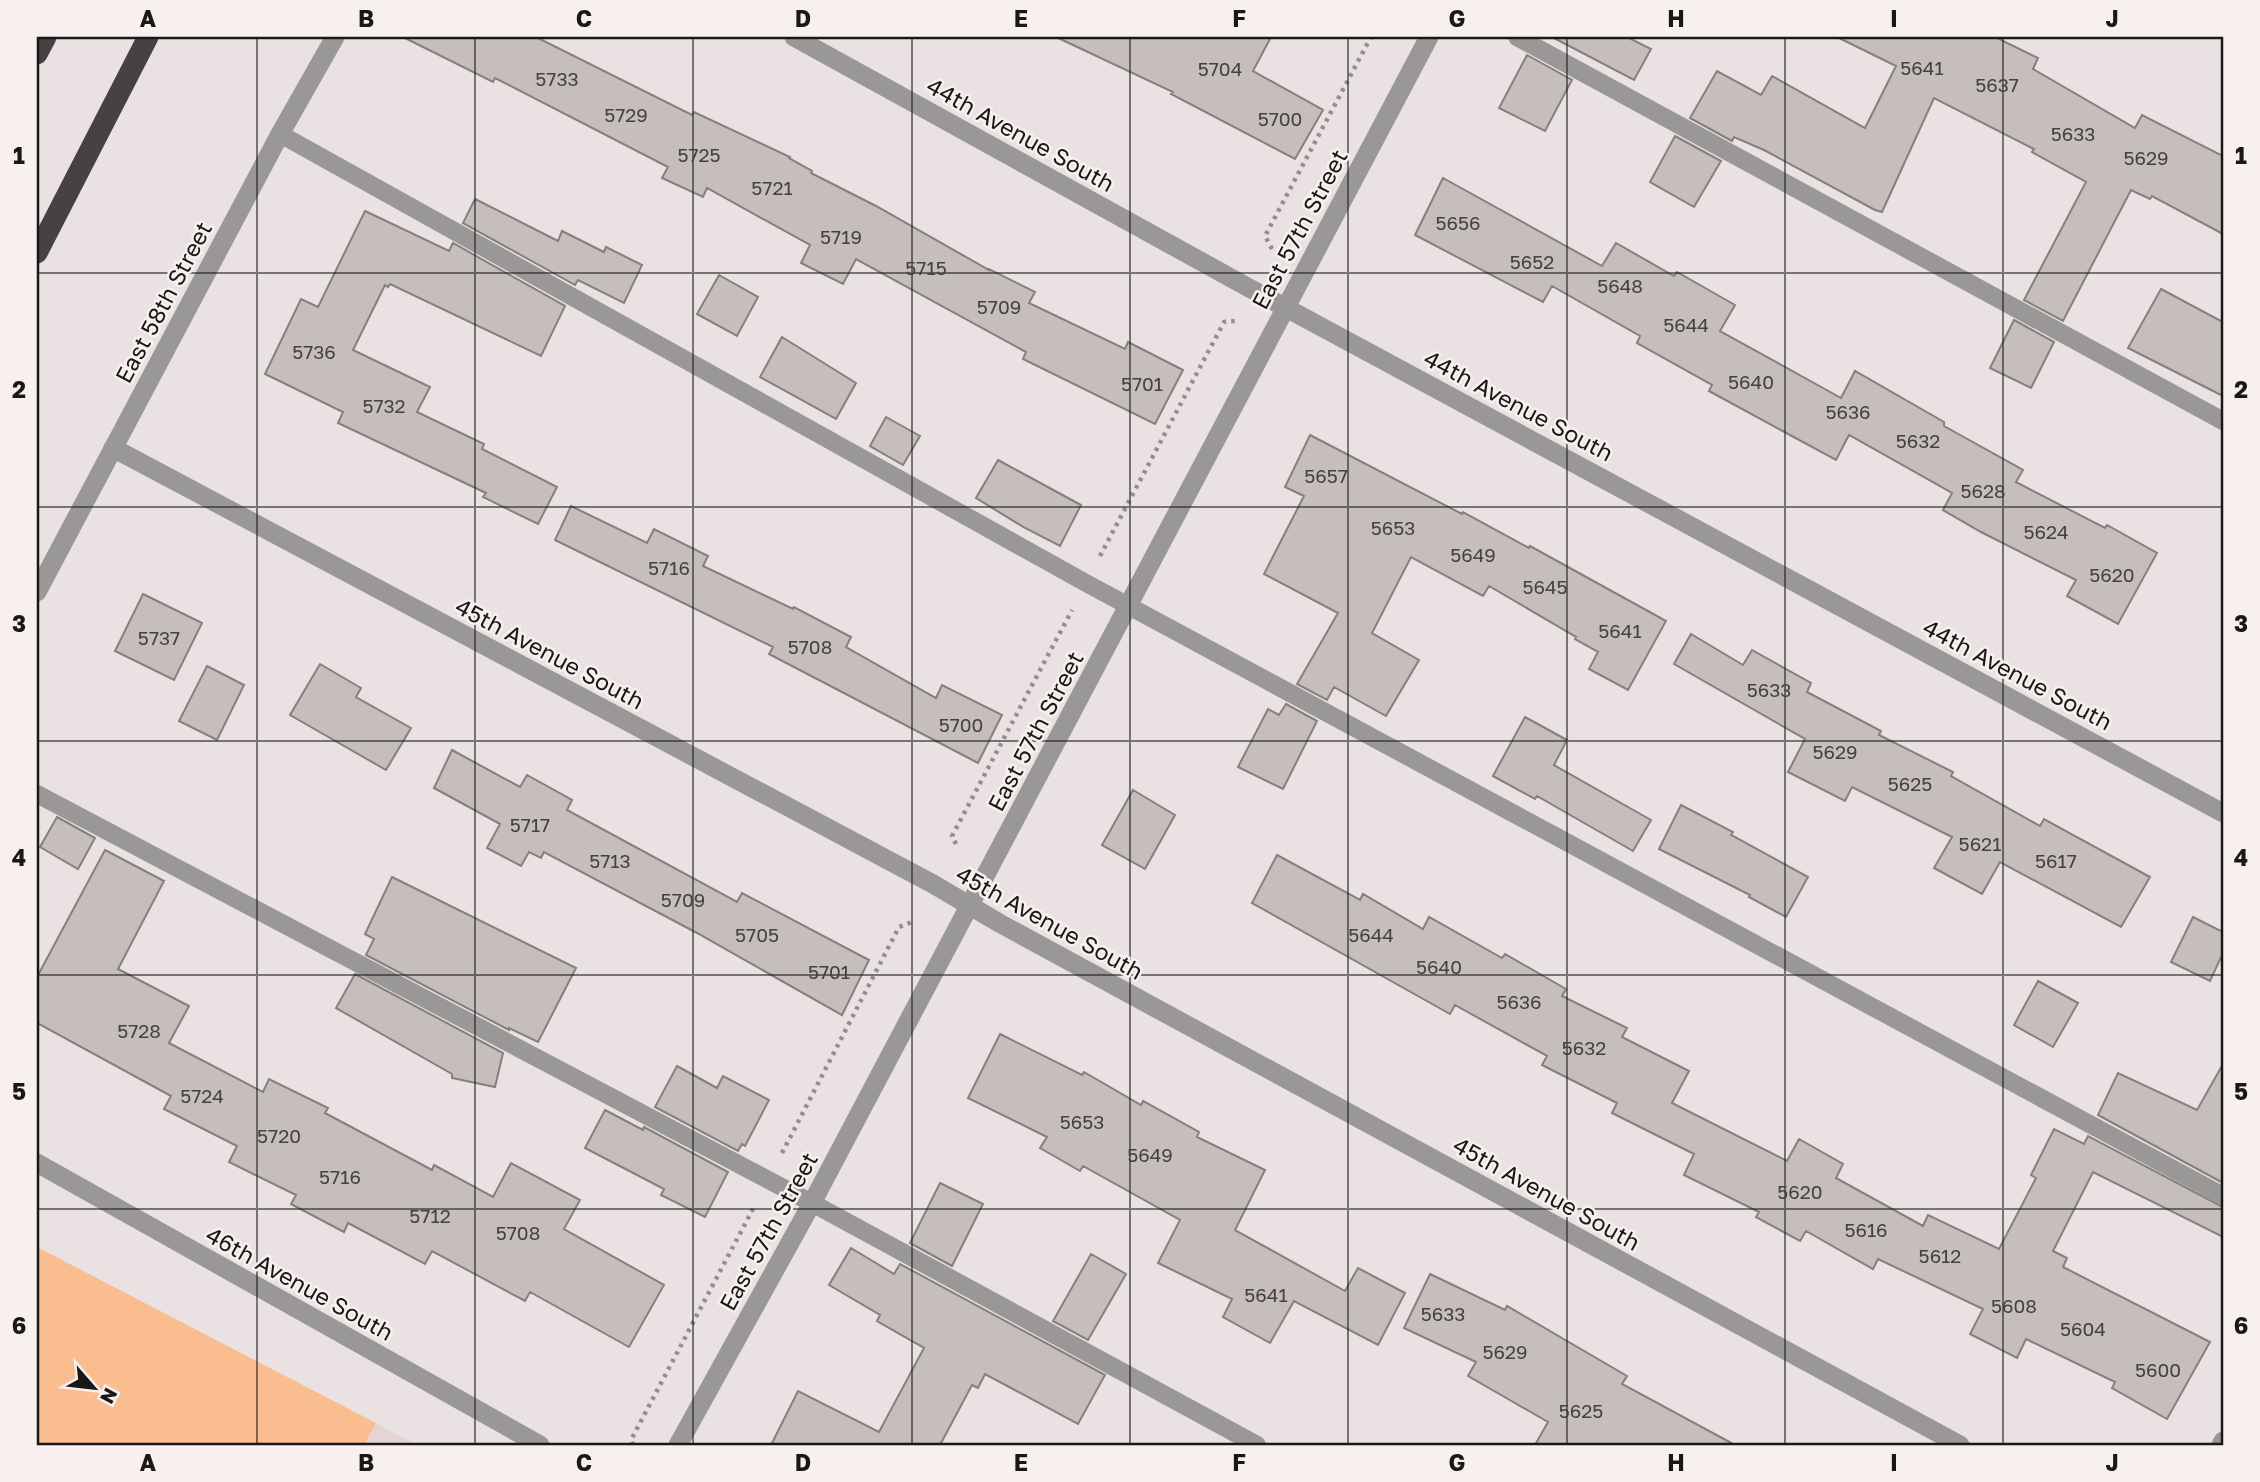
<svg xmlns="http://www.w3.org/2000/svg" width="2260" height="1482" font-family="'Golos Text',sans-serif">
	<rect width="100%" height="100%" fill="#eae2e2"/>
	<path fill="#e4d4d3" d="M376,1423L417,1445H364Z"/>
	<path fill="#fabd8f" d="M37,1247L376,1423L364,1445H37Z"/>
	<path fill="#c5bebc" stroke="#857f7d" stroke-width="2" d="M403,37H536L692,115L694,112L790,157L789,158L812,171L811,173L876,206L989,270V269L1035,292L1029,303L1125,349L1128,342L1183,370L1155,424L1023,359L1026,352L856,259L843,284L801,263L810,245L707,188L703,197L662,178L668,167L495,78L493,82Z
		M1056,37H1271L1253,71L1323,110L1295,159L1171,94L1173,92Z
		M1552,37H1627L1651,49L1634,80Z
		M1837,37H1995L2038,58L2033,69L2135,128L2142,115L2223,156V234L2152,196L2150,199L2131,190L2063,321L2024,300L2086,182L2032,152L2034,149L1934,98L1882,212L1875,210L1764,150L1734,137L1732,141L1690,118L1717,71L1761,95L1772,76L1865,128L1896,66Z
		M1527,55L1572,80L1545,131L1499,108Z
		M1675,136L1721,161L1694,207L1650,182Z
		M1443,178L1602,266L1616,243L1674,276L1677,272L1735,305L1720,331L1841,398L1855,371L1944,422V426L2023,470L2016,482L2105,528L2107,525L2157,553L2118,624L2067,596L2076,580L1981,532L1943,510L1952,493L1849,435L1836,460L1709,391L1712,385L1637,343L1640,336L1552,286L1543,302L1415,235Z
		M475,199L558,241L562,231L604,252L606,247L642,265L624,303L578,280L575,285L463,223Z
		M365,211L449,251L453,243L565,306L541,356L390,284L388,287L385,285L353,350L430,387L417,412L484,444L482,449L557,487L538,524L483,497L486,493L338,423L343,412L265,374L301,299L318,307Z
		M719,275L758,297L737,336L697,314Z
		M2161,289L2223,322V396L2128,348Z
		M2014,320L2054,342L2031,388L1990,368Z
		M782,337L856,383L836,419L760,377Z
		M886,417L920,436L903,465L870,446Z
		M1310,435L1462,514L1463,512L1529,548L1530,546L1666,621L1628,690L1589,669L1598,652L1575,639L1576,637L1489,586L1483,596L1411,557L1372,633L1419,660L1386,716L1334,687L1327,700L1297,684L1338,613L1264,574L1304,496L1285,487Z
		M998,460L1081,505L1060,546L1025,528L976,498Z
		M571,506L647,543L654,529L708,556L703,566L793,609L794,607L851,637L846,647L936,698L942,685L1002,715L978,763L769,654L773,647L555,540Z
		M143,594L202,623L174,680L115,651Z
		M1691,634L1743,665L1752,650L1811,683L1807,692L1881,731L1879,735L1953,772L1951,776L2040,826L2044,819L2150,877L2121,927L2000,862L1982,894L1934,868L1952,837L1852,787L1845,801L1788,772L1805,739L1674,664Z
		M320,664L361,688L356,697L411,728L386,770L290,715Z
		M207,666L244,685L217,740L179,721Z
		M1286,704L1317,721L1283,789L1238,767L1268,709L1279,715Z
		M1525,717L1567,740L1554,765L1651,820L1633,851L1537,796L1535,799L1493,776Z
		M452,750L520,787L527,775L572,800L567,810L737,902L742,893L869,960L842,1015L697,933L544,852L541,858L529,852L521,866L487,848L500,824L434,788Z
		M1133,790L1175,815L1145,869L1102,845Z
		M1681,805L1733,832L1731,835L1808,877L1786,917L1749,897L1750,895L1659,849Z
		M57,817L95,838L78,869L40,847Z
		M105,850L164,881L118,969L189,1006L169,1043L263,1092L269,1079L328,1108L325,1113L432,1170L434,1165L493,1197L511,1163L580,1200L564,1229L664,1285L629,1347L530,1292L525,1301L432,1251L425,1264L348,1223L344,1232L291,1204L296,1195L229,1162L237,1146L164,1109L171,1096L37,1023V977Z
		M1277,855L1360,900L1363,894L1423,929L1429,917L1502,958L1505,954L1566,989L1562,996L1627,1028L1622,1037L1689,1071L1672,1103L1787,1161L1799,1139L1843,1164L1836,1178L1923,1226L1928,1215L1999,1249L2036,1178L2031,1175L2054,1129L2084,1144L2088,1136L2223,1207V1237L2093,1172L2053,1251L2067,1258L2063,1267L2210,1342L2167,1419L2112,1388L2115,1382L2026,1339L2017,1358L1970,1334L1983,1309L1878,1259L1873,1269L1806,1231L1800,1241L1756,1217L1759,1212L1684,1175L1694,1154L1612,1113L1617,1103L1542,1065L1547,1056L1455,1005L1450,1014L1252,903Z
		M392,877L576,968L538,1042L509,1028V1030L366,955L374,939L365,934Z
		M2193,917L2223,932V953L2210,981L2171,962Z
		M355,974L503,1053L495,1087L452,1078V1074L336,1008Z
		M2038,981L2078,1003L2053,1047L2014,1025Z
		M1000,1034L1082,1075L1084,1072L1141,1105L1143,1101L1199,1132L1197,1137L1265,1170L1235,1230L1345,1291L1358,1268L1405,1293L1378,1345L1294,1301L1270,1343L1223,1317L1232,1299L1158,1263L1180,1220L1083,1166L1080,1171L1040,1148L1047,1137L968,1098Z
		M2223,1064V1183L2098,1115L2118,1073L2197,1110Z
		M677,1066L717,1088L723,1076L769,1100L745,1146L742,1144L738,1151L655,1107Z
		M605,1110L643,1130L644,1127L728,1172L705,1217L661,1195L664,1189L585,1148Z
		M940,1183L983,1204L952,1266L910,1243Z
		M851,1248L894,1274L900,1264L1105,1375L1078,1424L985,1374L978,1388L972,1385L940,1445H771L798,1391L879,1432L924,1348L877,1321L880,1315L829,1285Z
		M1091,1254L1126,1274L1088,1340L1053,1321Z
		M1430,1274L1505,1310L1507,1306L1627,1376L1622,1384L1735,1445H1535L1548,1422L1468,1376L1476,1362L1404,1328Z"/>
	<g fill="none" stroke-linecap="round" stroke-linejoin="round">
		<path stroke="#948e8e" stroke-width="4.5" stroke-dasharray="3.5 5" stroke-linecap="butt" d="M1272,249L1265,236L1371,37
			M1100,556L1224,322L1235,321
			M956,844L952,836L1072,610
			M782,1153L899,927L912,922
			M633,1445L631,1440L754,1207"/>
		<path stroke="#9a9797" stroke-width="18" d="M1517,37L2223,421
			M280,134L1086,583L2223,1196
			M37,794L812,1203L1257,1445"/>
		<path stroke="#9a9797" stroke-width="19" d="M794,37L1251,289L2223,813
			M113,448L933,884L1001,924L1960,1445
			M37,592L280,134L335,37
			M37,1163L540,1445
			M678,1445L812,1203L1429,37
			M2221,1445L2223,1441"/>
		<path stroke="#474143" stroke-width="21" d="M37,54L46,37
			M37,253L148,37"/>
	</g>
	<path fill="none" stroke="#1a1717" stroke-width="2" stroke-opacity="0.55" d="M257,37V1445M475,37V1445M693,37V1445M912,37V1445M1130,37V1445M1348,37V1445M1567,37V1445M1785,37V1445M2003,37V1445M37,273H2223M37,507H2223M37,741H2223M37,975H2223M37,1209H2223"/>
	<g text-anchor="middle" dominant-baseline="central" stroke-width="5" stroke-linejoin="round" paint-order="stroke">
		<g font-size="19" fill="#454140">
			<text x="1922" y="67">5641</text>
			<text x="1220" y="68">5704</text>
			<text x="557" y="78">5733</text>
			<text x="1997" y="84">5637</text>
			<text x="626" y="114">5729</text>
			<text x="1280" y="118">5700</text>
			<text x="2073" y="133">5633</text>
			<text x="699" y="154">5725</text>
			<text x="2146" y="157">5629</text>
			<text x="772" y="187">5721</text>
			<text x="1458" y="222">5656</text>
			<text x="841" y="236">5719</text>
			<text x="1532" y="261">5652</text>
			<text x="926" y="267">5715</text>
			<text x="1620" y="285">5648</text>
			<text x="999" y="306">5709</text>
			<text x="1686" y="324">5644</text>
			<text x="314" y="351">5736</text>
			<text x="1751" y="381">5640</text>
			<text x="1142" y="383">5701</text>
			<text x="384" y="405">5732</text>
			<text x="1848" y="411">5636</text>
			<text x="1918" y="440">5632</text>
			<text x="1326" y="475">5657</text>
			<text x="1983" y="490">5628</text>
			<text x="1393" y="527">5653</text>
			<text x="2046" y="531">5624</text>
			<text x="1473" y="554">5649</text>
			<text x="669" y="567">5716</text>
			<text x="2112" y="574">5620</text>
			<text x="1545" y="586">5645</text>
			<text x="1620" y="630">5641</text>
			<text x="159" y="637">5737</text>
			<text x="810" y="646">5708</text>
			<text x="1769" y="689">5633</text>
			<text x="961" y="724">5700</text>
			<text x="1835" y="751">5629</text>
			<text x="1910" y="783">5625</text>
			<text x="530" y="824">5717</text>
			<text x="1980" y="843">5621</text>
			<text x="610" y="860">5713</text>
			<text x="2056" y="860">5617</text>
			<text x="683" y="899">5709</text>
			<text x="757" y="934">5705</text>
			<text x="1371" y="934">5644</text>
			<text x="1439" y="966">5640</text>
			<text x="829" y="971">5701</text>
			<text x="1519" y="1001">5636</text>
			<text x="139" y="1030">5728</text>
			<text x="1584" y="1047">5632</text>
			<text x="202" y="1095">5724</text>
			<text x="1082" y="1121">5653</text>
			<text x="279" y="1135">5720</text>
			<text x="1150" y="1154">5649</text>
			<text x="340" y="1176">5716</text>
			<text x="1800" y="1191">5620</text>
			<text x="430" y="1215">5712</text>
			<text x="1866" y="1229">5616</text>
			<text x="518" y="1232">5708</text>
			<text x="1940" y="1255">5612</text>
			<text x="1266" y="1294">5641</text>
			<text x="2014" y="1305">5608</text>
			<text x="1443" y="1313">5633</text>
			<text x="2083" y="1328">5604</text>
			<text x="1505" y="1351">5629</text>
			<text x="2158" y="1369">5600</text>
			<text x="1581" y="1410">5625</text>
		</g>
		<g font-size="23" fill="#1a1717" stroke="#f7f0ef">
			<text transform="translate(1021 134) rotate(29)">44th Avenue South</text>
			<text transform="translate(1299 229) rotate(-62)">East 57th Street</text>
			<text transform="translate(163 302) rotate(-62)">East 58th Street</text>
			<text transform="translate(1519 405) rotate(28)">44th Avenue South</text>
			<text transform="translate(550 653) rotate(28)">45th Avenue South</text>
			<text transform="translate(2018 674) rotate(28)">44th Avenue South</text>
			<text transform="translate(1035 731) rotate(-62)">East 57th Street</text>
			<text transform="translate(1050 922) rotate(29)">45th Avenue South</text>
			<text transform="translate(1547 1193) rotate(29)">45th Avenue South</text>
			<text transform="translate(768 1231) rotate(-61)">East 57th Street</text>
			<text transform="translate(300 1283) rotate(29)">46th Avenue South</text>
		</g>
	</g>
	<rect width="2260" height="1482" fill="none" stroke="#f7f0ef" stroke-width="77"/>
	<g transform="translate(94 1388) rotate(118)" stroke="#f7f0ef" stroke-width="5" paint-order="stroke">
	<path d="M0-5L12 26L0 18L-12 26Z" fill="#1a1717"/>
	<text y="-10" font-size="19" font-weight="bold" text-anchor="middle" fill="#1a1717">N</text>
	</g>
	<rect x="38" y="38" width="2184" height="1406" fill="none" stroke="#1a1717" stroke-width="2.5"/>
	<g font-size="23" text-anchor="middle" font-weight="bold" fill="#1a1717">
		<text x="148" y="27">A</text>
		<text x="366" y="27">B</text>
		<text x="584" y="27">C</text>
		<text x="803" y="27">D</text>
		<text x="1021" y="27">E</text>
		<text x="1239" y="27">F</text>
		<text x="1457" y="27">G</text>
		<text x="1676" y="27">H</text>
		<text x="1894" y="27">I</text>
		<text x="2112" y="27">J</text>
		<text x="19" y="164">1</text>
		<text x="2241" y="164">1</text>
		<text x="19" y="398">2</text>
		<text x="2241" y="398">2</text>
		<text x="19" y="632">3</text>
		<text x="2241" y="632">3</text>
		<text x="19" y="866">4</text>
		<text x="2241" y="866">4</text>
		<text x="19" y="1100">5</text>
		<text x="2241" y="1100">5</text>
		<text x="19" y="1334">6</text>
		<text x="2241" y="1334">6</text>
		<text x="148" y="1471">A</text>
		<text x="366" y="1471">B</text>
		<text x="584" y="1471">C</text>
		<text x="803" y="1471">D</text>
		<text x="1021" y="1471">E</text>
		<text x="1239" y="1471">F</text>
		<text x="1457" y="1471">G</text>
		<text x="1676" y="1471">H</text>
		<text x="1894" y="1471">I</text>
		<text x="2112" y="1471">J</text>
	</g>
</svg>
